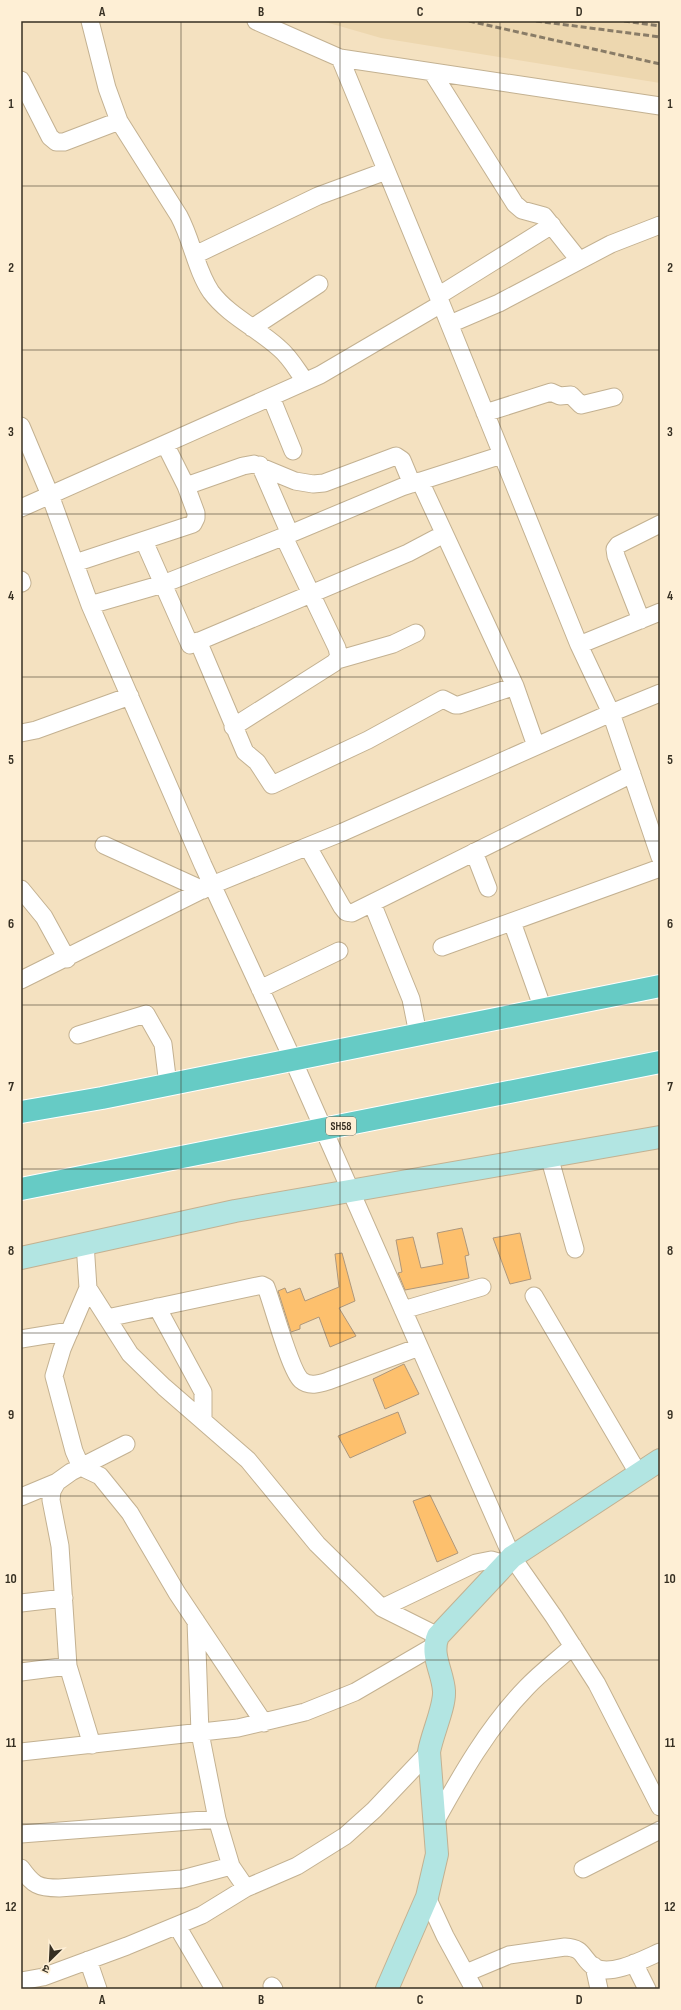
<svg xmlns="http://www.w3.org/2000/svg" width="681" height="2010" font-family="'Sofia Sans Condensed','Noto Sans Devanagari',sans-serif">
	<rect width="100%" height="100%" fill="#f4e1c0"/>
	<path fill="#edd7af" d="M322,21H660V83L381,38Z"/>
	<path fill="#fdc06d" stroke="#ae977b" d="M462,1228L469,1255L465,1256L469,1278L405,1290L398,1273L402,1272L396,1240L413,1237L421,1268L443,1264L437,1233Z
		M520,1233L531,1279L510,1284L493,1238Z
		M342,1253L355,1301L339,1308L356,1336L330,1347L319,1317L300,1325V1329L291,1332L278,1291L285,1288L287,1293L300,1288L305,1301L339,1287L335,1254Z
		M404,1364L419,1394L385,1409L373,1379Z
		M398,1412L406,1433L350,1458L338,1436Z
		M430,1495L458,1553L437,1562L413,1501Z"/>
	<g fill="none" stroke-linecap="round" stroke-linejoin="round">
		<defs>
			<path id="street" d="M90,21L107,88L119,121L179,216C192,240 196,270 211,292C229,316 257,328 279,348C290,357 297,370 305,381
				M256,21L340,58L660,106
				M340,58L438,296L579,645L611,713L660,857
				M432,72L515,204L522,210L544,216L579,260
				M21,80L50,137L56,142H64L119,121
				M195,255L318,196L386,171
				M438,296L552,225
				M450,324L499,303L611,244L660,225
				M252,328L319,284
				M271,397L293,451
				M485,413L551,392L560,396L571,395L581,405L614,397
				M21,426L50,495L90,605L203,865L293,1060L512,1557L554,1617L597,1684L660,1807
				M260,465L290,534
				M420,481L515,686L536,746
				M186,486L243,466L254,464L295,481L313,484L324,483L396,456L402,460L412,484
				M21,508L320,375L441,304
				M144,541L190,645L408,553L444,534
				M75,563L193,524L196,518V513L186,486L165,444
				M21,580L22,583
				M90,605L163,584L290,534L402,487L502,455
				M641,620L616,556L615,549L618,545L660,524
				M198,641L245,752L257,762L272,785L368,740L443,699L455,705H459L515,686
				M579,645L660,612
				M337,660L393,644L416,633
				M233,727L334,663L339,657L337,648L284,537
				M21,733L36,730L130,696
				M104,845L203,890
				M308,847L342,907L346,912L352,913L632,774
				M474,852L488,888
				M21,889L44,917L67,959
				M372,903L411,999L418,1034
				M512,922L543,1009
				M442,947L660,868
				M21,980L212,885L343,832L611,713L660,693
				M260,989L339,951
				M78,1035L146,1014L163,1044L168,1085
				M549,1156L575,1249
				M85,1243L88,1288L130,1354L164,1387L248,1460L317,1544L382,1608L438,1636
				M88,1288L62,1349L54,1376L74,1451L81,1467L100,1476L130,1513L177,1593L264,1723
				M534,1296L638,1473
				M157,1307L203,1392V1420
				M403,1310L482,1287
				M107,1318L262,1285L266,1287C273,1305 290,1370 301,1380C309,1387 319,1384 328,1381L419,1347
				M21,1339L70,1331
				M21,1497L57,1482
				M21,1603L64,1598
				M382,1608L476,1563L491,1560L505,1564
				M196,1621L200,1733L217,1819L231,1866L246,1888
				M21,1672L68,1666
				M92,1745L68,1666L60,1546L51,1500L52,1491L57,1482L71,1472L126,1444
				M21,1752L238,1728L305,1712L355,1692L434,1646
				M434,1824C461,1775 488,1727 527,1687C541,1672 558,1660 573,1646
				M21,1834L217,1819
				M21,1868C33,1885 38,1888 59,1888L182,1879L231,1866
				M583,1869L660,1830
				M427,1897L445,1936L474,1989
				M177,1926L214,1989
				M88,1960L98,1989
				M634,1963L647,1989
				M594,1966L599,1989
				M466,1973L509,1955L565,1947C585,1948 581,1958 594,1967C611,1977 644,1959 660,1952
				M21,1981L43,1977L127,1946L202,1915L246,1888L297,1866L345,1836L374,1810L429,1752
				M272,1986L274,1989"/>
			<path id="secondary" d="M21,1258L235,1211L660,1137
				M387,1989L427,1897L437,1854L429,1752C432,1734 445,1707 444,1691C443,1672 430,1655 438,1636L512,1557L660,1460"/>
			<path id="primary" d="M21,1112L102,1098L660,986
				M21,1189L660,1062"/>
		</defs>
		<use href="#street" stroke="#c3b191" stroke-width="19"/>
		<use href="#secondary" stroke="#c3b191" stroke-width="24"/>
		<use href="#primary" stroke="#fff" stroke-width="24"/>
		<use href="#street" stroke="#fff" stroke-width="17"/>
		<use href="#secondary" stroke="#b2e5e2" stroke-width="22"/>
		<use href="#primary" stroke="#66cbc5" stroke-width="22"/>
		<path stroke="#897c67" stroke-width="3" stroke-dasharray="6 3" stroke-linecap="butt" d="M469,21L660,64
			M536,21L660,37
			M624,21L660,26"/>
	</g>
	<path fill="none" stroke="#362f22" stroke-width="1" stroke-opacity="0.55" d="M181,21V1989M340,21V1989M500,21V1989M21,186H660M21,350H660M21,514H660M21,677H660M21,841H660M21,1005H660M21,1169H660M21,1333H660M21,1496H660M21,1660H660M21,1824H660"/>
	<g text-anchor="middle" dominant-baseline="central" stroke-width="3" stroke-linejoin="round" paint-order="stroke">
		<rect fill="#feefd5" stroke="#726958" stroke-width="1" x="326" y="1117" width="30" height="18" rx="3"/>
		<g font-size="11" font-weight="bold" fill="#362f22">
			<text x="341" y="1126">SH58</text>
		</g>
	</g>
	<rect width="681" height="2010" fill="none" stroke="#feefd5" stroke-width="44"/>
	<g transform="translate(50 1960) rotate(204)" stroke="#feefd5" stroke-width="3" paint-order="stroke">
	<path d="M0-3L7 15L0 10L-7 15Z" fill="#362f22"/>
	<text y="-6" font-size="11" font-weight="bold" text-anchor="middle" fill="#362f22">उ</text>
	</g>
	<rect x="22" y="22" width="637" height="1966" fill="none" stroke="#362f22" stroke-width="1.5"/>
	<g font-size="13" text-anchor="middle" font-weight="bold" fill="#362f22">
		<text x="102" y="16">A</text>
		<text x="261" y="16">B</text>
		<text x="420" y="16">C</text>
		<text x="579" y="16">D</text>
		<text x="11" y="108">1</text>
		<text x="670" y="108">1</text>
		<text x="11" y="272">2</text>
		<text x="670" y="272">2</text>
		<text x="11" y="436">3</text>
		<text x="670" y="436">3</text>
		<text x="11" y="600">4</text>
		<text x="670" y="600">4</text>
		<text x="11" y="764">5</text>
		<text x="670" y="764">5</text>
		<text x="11" y="928">6</text>
		<text x="670" y="928">6</text>
		<text x="11" y="1091">7</text>
		<text x="670" y="1091">7</text>
		<text x="11" y="1255">8</text>
		<text x="670" y="1255">8</text>
		<text x="11" y="1419">9</text>
		<text x="670" y="1419">9</text>
		<text x="11" y="1583">10</text>
		<text x="670" y="1583">10</text>
		<text x="11" y="1747">11</text>
		<text x="670" y="1747">11</text>
		<text x="11" y="1911">12</text>
		<text x="670" y="1911">12</text>
		<text x="102" y="2004">A</text>
		<text x="261" y="2004">B</text>
		<text x="420" y="2004">C</text>
		<text x="579" y="2004">D</text>
	</g>
</svg>
